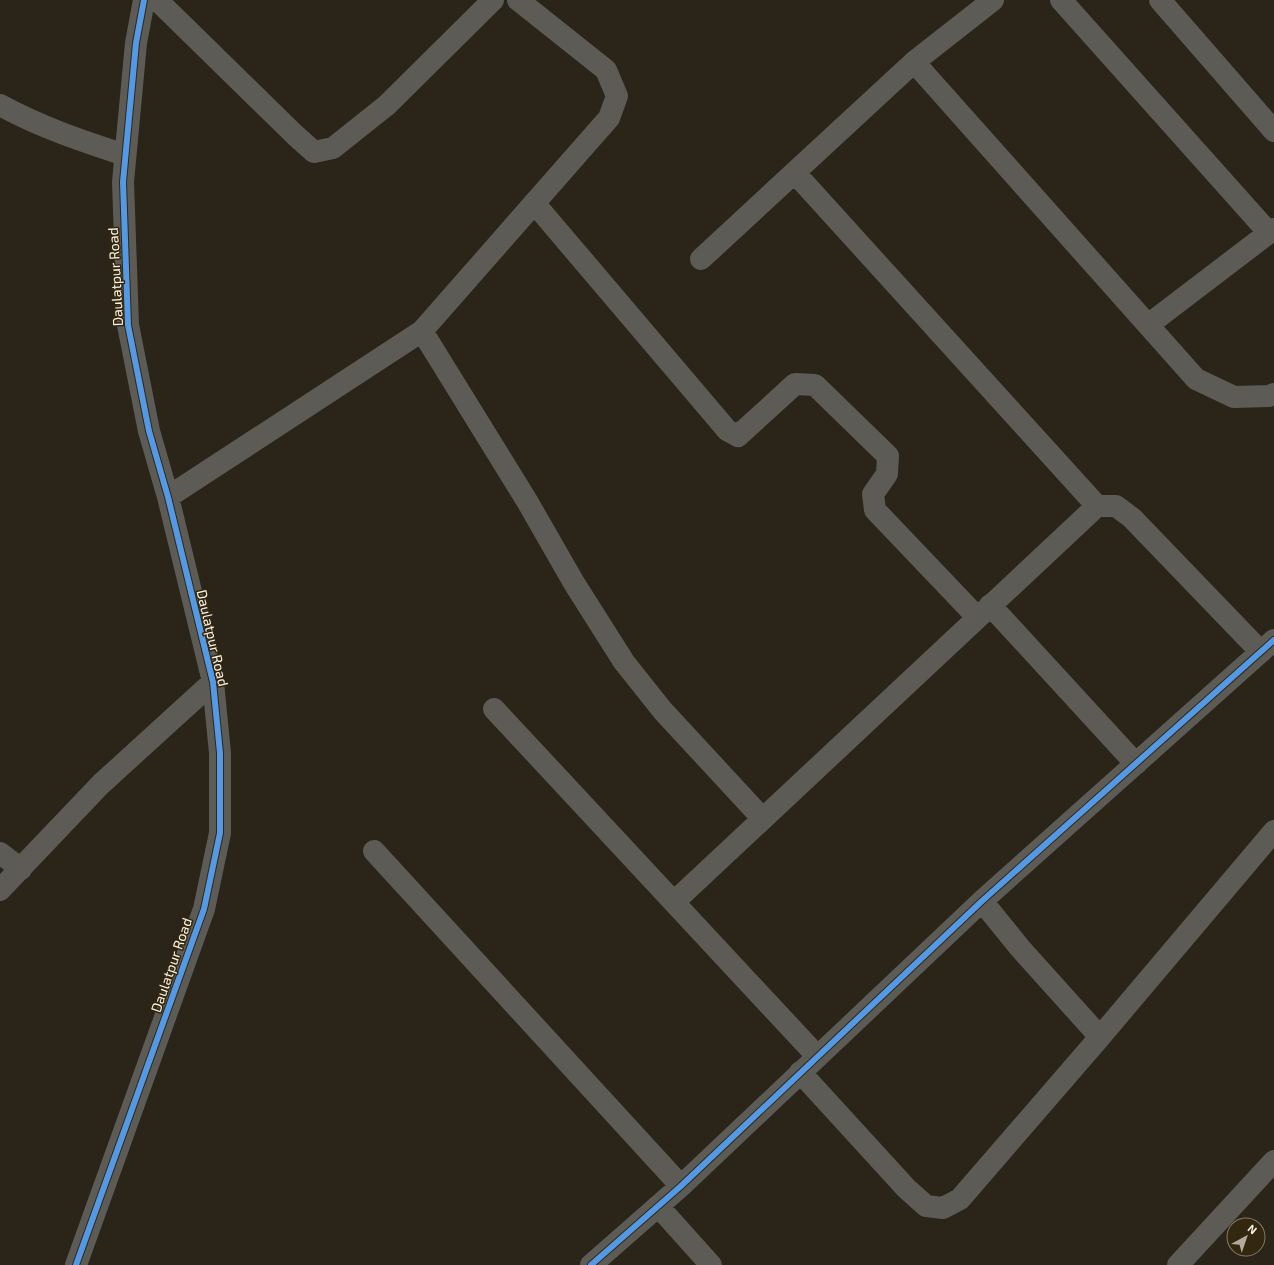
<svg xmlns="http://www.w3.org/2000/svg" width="1274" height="1265" font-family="'Exo 2',sans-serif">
	<rect width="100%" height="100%" fill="#2b2418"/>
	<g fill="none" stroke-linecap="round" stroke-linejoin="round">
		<path stroke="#5c5b56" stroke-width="22" d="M157,0L295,135L314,152L333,148L387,105L493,0
			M1061,0L1269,233
			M1160,0L1274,131
			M914,62L1196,379L1234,397L1269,396L1274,394
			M0,105C40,127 82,141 125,155
			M795,173L1097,506
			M535,204L727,430L738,436L795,384L815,385L888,456L887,474L873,494L875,510L977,617
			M701,259L914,62L993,0
			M1148,325L1274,229
			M422,331L527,501L574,583L624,662L663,711L763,819
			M168,497L422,331L609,118L617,96L606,70L518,0
			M990,605L1136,764
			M494,709L817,1056
			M374,851L681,1186
			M0,853L21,869
			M0,890L101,784L213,682
			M982,901L1020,948L1100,1037
			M674,902L1097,506H1116L1132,518L1261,652
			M800,1072L906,1188L926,1206L943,1208L960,1199L1100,1037L1274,831
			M658,1206L711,1265
			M76,1265L204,909L220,833V753L213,682L168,497L149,431L128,325L123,182L136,43L144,0
			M591,1265L681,1186L982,901L1274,640
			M1178,1265L1274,1161"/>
		<defs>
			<path id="cycleway" d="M76,1265L204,909L220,833V753L213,682L168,497L149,431L128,325L123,182L136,43L144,0
				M591,1265L681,1186L982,901L1274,640"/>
		</defs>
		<use href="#cycleway" stroke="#332710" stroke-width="8"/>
		<use href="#cycleway" stroke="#5399e6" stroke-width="6"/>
	</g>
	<g text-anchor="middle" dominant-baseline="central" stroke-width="3" stroke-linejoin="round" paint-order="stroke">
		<g font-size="14" fill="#fbf3e5" stroke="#332710">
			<text transform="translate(115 277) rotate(-93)">Daulatpur Road</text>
			<text transform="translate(213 638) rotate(77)">Daulatpur Road</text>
			<text transform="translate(171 965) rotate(-71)">Daulatpur Road</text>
		</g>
	</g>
	<g transform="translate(1246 1237) rotate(40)"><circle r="19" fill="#332710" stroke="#837965"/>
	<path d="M0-3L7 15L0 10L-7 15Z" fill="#b2ab9d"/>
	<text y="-6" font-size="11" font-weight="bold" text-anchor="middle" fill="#fbf3e5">N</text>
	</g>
</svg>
